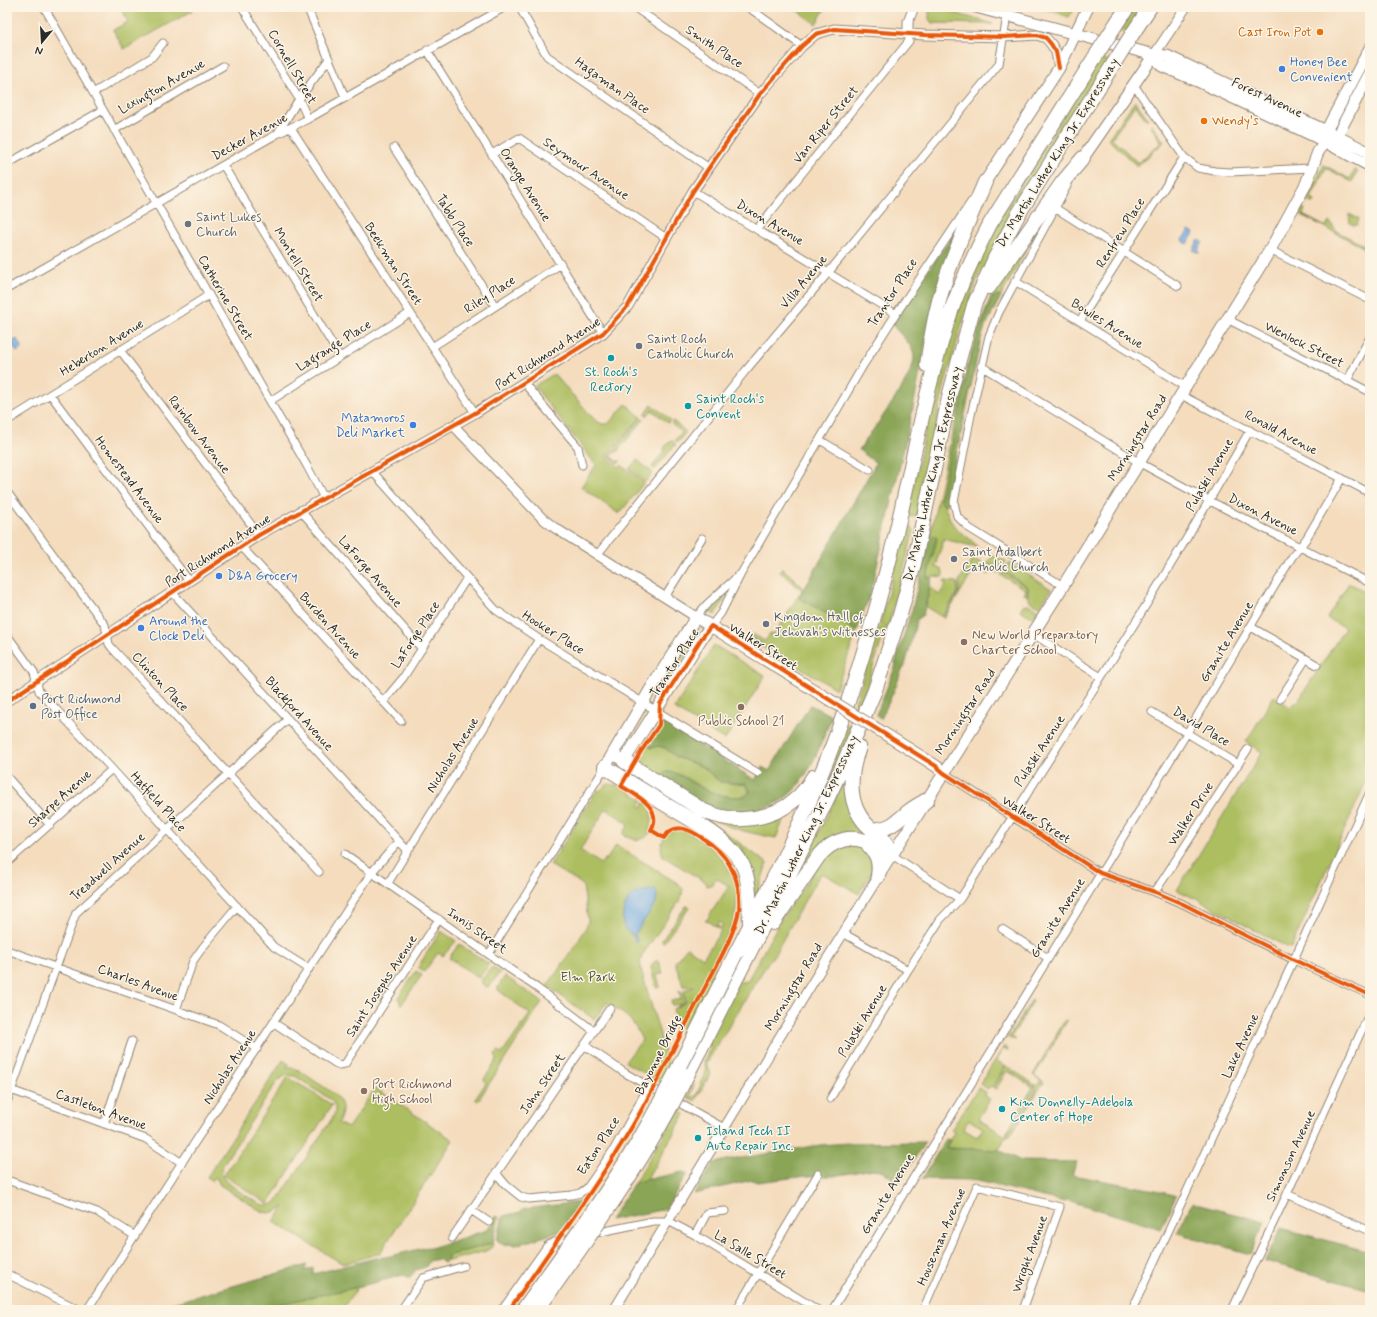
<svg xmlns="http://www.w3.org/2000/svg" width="1377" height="1317" font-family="Mynerve,sans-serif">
	<rect width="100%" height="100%" fill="#fcf5e5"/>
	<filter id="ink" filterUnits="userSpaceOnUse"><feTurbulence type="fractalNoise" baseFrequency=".025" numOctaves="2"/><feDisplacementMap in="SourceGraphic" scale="8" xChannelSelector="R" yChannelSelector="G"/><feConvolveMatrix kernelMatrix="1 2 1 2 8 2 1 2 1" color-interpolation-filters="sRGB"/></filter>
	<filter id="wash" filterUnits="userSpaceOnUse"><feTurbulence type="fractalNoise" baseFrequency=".012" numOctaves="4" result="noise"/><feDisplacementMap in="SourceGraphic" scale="16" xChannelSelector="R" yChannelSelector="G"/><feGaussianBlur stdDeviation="0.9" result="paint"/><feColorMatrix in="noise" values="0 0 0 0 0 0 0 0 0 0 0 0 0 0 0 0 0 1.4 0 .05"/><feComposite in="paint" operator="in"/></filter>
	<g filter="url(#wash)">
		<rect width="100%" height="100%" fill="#f4dcbd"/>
		<path fill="#adbe61" stroke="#6c7446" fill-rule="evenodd" d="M121,7H190L192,11L124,49L113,30L128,22Z
			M792,7H826L816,24Z
			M931,7H934L993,24L932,23L929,19V9Z
			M1040,7H1075L1069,17Z
			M1135,7H1145L1127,33L1118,30Z
			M1100,58L1109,61L984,269L982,270L979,274L962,324L944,387L917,515L912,517L908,513L934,390L945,349L965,290L995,226Z
			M1134,102H1136L1148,119H1146L1135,105L1112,138L1138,163L1162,142L1151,127V124L1164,142L1137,166L1108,139Z
			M1324,165L1350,179L1355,170L1358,171L1352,182L1326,168L1311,198L1314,200L1315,202L1311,203L1306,200Z
			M1302,208L1305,209L1303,215L1326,227L1329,222L1331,223L1336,231L1363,245L1368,237L1364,234L1370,233V239L1365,248L1299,214Z
			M1349,214L1359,219L1357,225H1353L1350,223Z
			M1041,222L1001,296L998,295L992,298L983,323L979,328L993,290Z
			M967,367V377L941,502C948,509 948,519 955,527C962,535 972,538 977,547L943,539L944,540L941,544L942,545L937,560L938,562L935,566L943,571V577L933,576L932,578H927L937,538L930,535L960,395Z
			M554,374L595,420L602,424H608L626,404L641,417L606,456L619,467L621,465L644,483L619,514L581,487L596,465L534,386Z
			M652,405L671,420L668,423L652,410L647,416L645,414Z
			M642,417L644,419L617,452L615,451L611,456L617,461H621L617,463L609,456Z
			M673,421L686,432L678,442L675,440L682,432L671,423Z
			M671,440L676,444L655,469L652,467L665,450L664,448Z
			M637,460L653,473L645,482L629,469Z
			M908,527L912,528L914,530L889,624L886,628L860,705L855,703L879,628L905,528Z
			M992,556L1006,561L1001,570L988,562Z
			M973,559L986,565L988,563L1001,571L999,573L993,570L989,575L983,571L981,574L974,570L944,619L943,618L959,592V581Z
			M1009,563L1051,589L1040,607L1028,600V587L1004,571Z
			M782,568L804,588L799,598L857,631L836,689L768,648L767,650L747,638L748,636L764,645L751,636L752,634H753L765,641L770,634L774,635L802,590L780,572Z
			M1003,572L1027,587V596L1024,594L1026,590L1001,575Z
			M945,581L957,582L958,592L942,617L926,607L930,587L939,595L946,585L944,583Z
			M1349,583L1370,594V773L1291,948H1289L1262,934L1260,932H1258L1202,902L1201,900L1195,897L1194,898L1177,890L1262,752L1246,742L1274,696L1290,707L1298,701L1345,628L1327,618Z
			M725,594H727L715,615L708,611Z
			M1024,604L1026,605L1028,604L1038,610L1033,618L1020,610Z
			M694,628L700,631L657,700L651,697Z
			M714,645L765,676L725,740L674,709Z
			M847,724L852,728L818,805L815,804Z
			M647,745L652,748L658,746L665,748L676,757L703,767L720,782L747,785L749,793C745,797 741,797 735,797C723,797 710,792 699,786C689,781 677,770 665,772L661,777C654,772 642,766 640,757Z
			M844,781H847L877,836C867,835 856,832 846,832C823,834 811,859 800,876L798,875Z
			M608,784L617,785L643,800L639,805L642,807L645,802C653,810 654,820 649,830L651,831C644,843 633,841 623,834L628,826L626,825L628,823L606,809L580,850L601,864L605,859H607L616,845L679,884L683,889L681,899L643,954L640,962L642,973L669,1065V1072L665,1085L625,1062L642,1040C632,1018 627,1016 607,1003L594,1019L547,986C555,974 587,932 588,921L583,885L550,865L597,790L599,791Z
			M680,805L720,829L767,863L757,895L754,894L752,879Z
			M784,812L786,814L776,838C751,833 733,830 711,818Z
			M675,829C686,828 696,837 705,843C729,859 742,886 735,915C731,931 723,946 716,961L715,965L717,969L743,982H746L749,978L780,921L823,859L839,847L859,845L873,853L872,878L866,888H865L872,875V858V871L859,894L822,873L815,882L776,952L767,964L706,1064L711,1073L695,1101L687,1097L694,1084L690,1096L692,1097L696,1096L705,1075L706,1070L704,1062L711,1046L682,1030L678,1026L673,1009L686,1002L684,990L694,987L683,986L675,962L687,947L703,958L721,931L716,927L718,926L721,928L723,925L719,922L716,927L707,921H705L709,917V916L729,886L716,878L711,885L707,886L706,885L707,883L664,857C657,846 664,834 675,829Z
			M686,906H688L689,908L664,942H662V940Z
			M441,931L456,941L443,956L438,953L424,972L418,967Z
			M459,944L489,964L479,978L449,958Z
			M655,961H659L663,973L657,975L660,987L656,988L651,967L652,964Z
			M492,967L500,972L490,986L486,987L480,982Z
			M416,971L422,975L401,1005L399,1003L400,1002L398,998Z
			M505,976L542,1002L478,1101L475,1099L486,1083L484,1079L497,1060L495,1054L498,1051L502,1054L530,1014L498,990V987Z
			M679,991H681L684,996V1002L681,1004L672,1005L671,1001L681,999Z
			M1032,1000L1033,1001L1012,1036L1016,1040L1008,1038Z
			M1065,1020L1067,1021L1034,1076L1044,1082L1010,1136L1005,1138L999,1150L945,1148L955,1133L951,1130L978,1088L986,1092L984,1096L990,1099L978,1119L1006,1136L1010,1130L1016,1125L1037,1090L1034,1084L1038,1086L1041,1081L1033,1075ZM969,1120L983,1128L977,1137L963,1129Z
			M1004,1046L1008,1051L1003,1049L996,1060L1005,1066L992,1087L990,1086L988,1089L980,1084Z
			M283,1060L289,1064L286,1068H292L299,1070C306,1075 313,1080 321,1085C336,1095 349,1102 338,1123L348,1128L375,1088L453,1140L380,1253L343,1264L274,1222L284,1206C277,1212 270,1215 261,1211L220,1185L216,1177L212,1181L207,1177ZM287,1075L295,1076L331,1100C336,1105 336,1110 333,1117L278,1200C274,1204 270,1206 264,1205C257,1204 227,1184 223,1177C220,1172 222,1168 224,1163L278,1080Z
			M1006,1066L1028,1080L1026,1083L1014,1075V1073L1012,1074L1007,1071L996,1089L993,1088Z
			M288,1077L332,1105L268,1204L224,1175Z
			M1029,1081L1032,1083L1036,1089L1014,1124L1006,1134L1033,1087L1028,1084Z
			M679,1110L685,1114L646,1181L635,1182Z
			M493,1243L492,1247L486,1251L448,1261L446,1256Z
			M358,1287L342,1310H258V1308Z"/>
		<path fill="#8aa557" stroke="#5a6841" d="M958,228L932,310L913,408L872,588L857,631L799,598L876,463L859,450C871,431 914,378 914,358C914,345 899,333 892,325L929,269Z
			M998,295L1001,296L985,327L981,339L948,494V504C944,505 941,504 940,499L967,377V367L979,328L983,323L992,298Z
			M930,535L937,538L927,577L932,578L923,615L917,619L905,666L900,674L897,684L881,719L876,715L896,665L895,663L912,610Z
			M810,705L832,716C815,758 801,808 747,811C733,812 718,811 705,804C690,797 676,786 661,777L665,772C676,770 689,781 698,786C710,792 724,797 737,797C742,797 747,797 750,791L747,784L720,782L703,767L676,757L665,748L659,746L652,748L647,745L661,725L665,723L755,780L763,767L769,771Z
			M946,1139L950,1140L946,1148L999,1150L1021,1161L1077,1162L1072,1175L1155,1190L1176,1196L1161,1229L1067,1200L1064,1202L974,1180L922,1179Z
			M925,1142L899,1183H895L891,1177L884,1172L873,1169L834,1176H807L757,1182L752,1180L694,1194L714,1163L736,1158H742L820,1145L849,1143Z
			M683,1172L687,1174L666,1209L610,1220L635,1182Z
			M580,1202L559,1232L516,1245L507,1244L505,1246L497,1240L503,1216L520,1212L524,1209Z
			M1192,1203L1265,1222L1250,1254L1177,1233Z
			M496,1216L499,1217L493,1243L447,1256L448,1261L443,1263L439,1259L429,1261L426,1267L416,1270L409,1278L403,1275L358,1287L252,1310H148L307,1265L304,1271L313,1268V1274L376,1258L386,1257L428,1247L431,1248L487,1230Z
			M1281,1228L1370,1252V1290L1265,1261Z"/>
		<path fill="#72aae1" stroke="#4e6a86" d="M1189,230L1194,233L1187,244L1182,240Z
			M1199,240L1203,242L1198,250L1200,252L1199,253L1193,250Z
			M17,339L22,348L17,352L11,342Z
			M655,889L657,895L656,903L635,934L638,942L636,943L633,935C616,930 622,900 636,893C642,890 649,891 655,889Z"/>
	</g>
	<g filter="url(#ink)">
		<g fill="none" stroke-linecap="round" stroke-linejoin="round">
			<defs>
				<path id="minor" d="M44,7L307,466L324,498
					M242,7L299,99L308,119
					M307,7L345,97
					M521,7V10L547,56L709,168
					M634,7L760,94
					M748,7L802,46
					M427,50L603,333
					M1134,85L1184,157L1198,168L1215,171L1230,172L1311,168
					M93,93L152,57L163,43
					M291,128L475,413
					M114,130L223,66
					M277,134L299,99L329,59
					M394,148L495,306
					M492,154L519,138L666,238
					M7,164L103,110
					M223,165L340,357
					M693,191L896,314
					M1055,208L1178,286
					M757,229L909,41L908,34
					M1270,250L1370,300
					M1015,281L1186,387
					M7,289L277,134L308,119L505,7
					M1227,319L1370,392
					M1080,321L1184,157
					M432,347L561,264
					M120,350L259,535
					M981,366L1140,463L1210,501L1370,583
					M1347,381L1370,337
					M524,383L578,447L582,465
					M50,394L189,581
					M1181,395L1370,493
					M270,401L410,313
					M7,421L209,295
					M820,440L870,470
					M372,471L496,610L539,639L758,773
					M7,492L105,625L109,644L112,648L319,872
					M300,510L422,649
					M241,546L401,721
					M597,555L747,369L828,273L999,64L1007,16
					M1063,586L969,528L957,516L954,502L971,415L989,336L999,312L1067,186
					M172,592L408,851
					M665,597L702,538
					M696,617L707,604L739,575
					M711,626L721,613L742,572L864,364L896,314L971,202
					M1251,627L1317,665
					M1033,634L1101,677
					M7,635L34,672L39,691L112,769L274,947L309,969
					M1280,699L1306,659
					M383,702L403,678L467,578
					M1152,712L1238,764
					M944,773L1100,873L1155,892L1183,904L1294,960L1370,995
					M7,777L50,825
					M345,854L537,988L594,1031
					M892,855L960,899
					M7,863L112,769
					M388,883L539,639
					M1155,892L1248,749
					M1002,929L1048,958
					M843,933L908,970
					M7,950L219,1025L257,1049
					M489,954L605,767
					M176,1010L193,961L203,947L237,906
					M274,1023L335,1063L339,1065L345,1064L439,919
					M584,1045L625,1073L724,1128
					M8,1089L146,1139L182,1163
					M830,1099L908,970L940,920L960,899C1059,744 1159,590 1250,430
					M7,1102L76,913L288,719
					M104,1124L132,1041
					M496,1173L506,1185L521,1197L529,1199L572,1195L580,1193L587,1188L614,1149L638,1106L648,1086
					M7,1180L97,1212L135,1236
					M1287,1194L1370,1231
					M471,1210L489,1222
					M591,1234L653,1221H668L695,1235L818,1310
					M695,1235L707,1213L725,1211
					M452,1238L610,1008
					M7,1274L80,1310
					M87,1310L184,1159L372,872L398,842
					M401,1310L423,1278L464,1266
					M502,1310L547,1246L554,1242L573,1238
					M736,1310L818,1174
					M832,1310L1187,733L1292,557L1306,539L1342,478
					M923,1310L977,1186L1060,1207L1023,1310
					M1132,1310L1290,968L1370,792
					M1232,1310L1287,1194L1370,1012"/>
				<path id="tertiary" d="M908,34V22L914,7
					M1154,55L1186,7
					M453,425L542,518L555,528L696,617
					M7,701L259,535L475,413L603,333L628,306L693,191L760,94L802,46L816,34L834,29L925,35L1004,37L1037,35L1046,38L1051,44L1056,52L1059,68
					M614,1310L819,972L892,855"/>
				<path id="secondary" d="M976,7L1154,55L1167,56L1326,131L1370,153
					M1154,55L1162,66L1202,83L1312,135L1370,166
					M1331,139L1337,136L1370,73
					M1083,158L1154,55
					M985,182L1059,68L1088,7
					M877,729L936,766L944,773
					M618,757L624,761L701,639L711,626
					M605,767L650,690L696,617L830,700
					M892,855L1063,586L1270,250L1306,184L1318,152L1325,142L1326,131L1370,48"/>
				<path id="motorway" d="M1118,21L1128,7
					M1133,33L1150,7
					M989,287L1062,183L1083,158
					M927,365C931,338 935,311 944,284C955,249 971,216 985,182
					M624,761L704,811C744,829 792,816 813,777
					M605,767C627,781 650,795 673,809C698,824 729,838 743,866C751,884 749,905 750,924
					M872,829C888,831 896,822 908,812C914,807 920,804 927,800
					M869,846C878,855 880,863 878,876
					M773,923L818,857C833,839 853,833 873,845C880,850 883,856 892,855C884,838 878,836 866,824C846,802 850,772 859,747
					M736,953C770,887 803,821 830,752C852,695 869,636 885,577C908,492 921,404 948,320C959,286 974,255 990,224L1095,57
					M687,1075L817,820L840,772L875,690L900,615L914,564L950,393L974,305L995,258L1019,213L1114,63"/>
			</defs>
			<use href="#minor" stroke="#908474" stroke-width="9"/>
			<use href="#tertiary" stroke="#908474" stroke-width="11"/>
			<use href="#secondary" stroke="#908474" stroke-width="13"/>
			<use href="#motorway" stroke="#908474" stroke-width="16"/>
			<use href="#minor" stroke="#fff" stroke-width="7"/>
			<use href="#tertiary" stroke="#fff" stroke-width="9"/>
			<use href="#secondary" stroke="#fff" stroke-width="11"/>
			<use href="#motorway" stroke="#fff" stroke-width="14"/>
			<defs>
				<path id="secondary-bridge" d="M830,700L877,729"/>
				<path id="motorway-bridge" d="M1095,57L1118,21
					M1114,63L1133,33
					M523,1310C562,1255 603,1200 638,1142C674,1081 704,1016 736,953
					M537,1310C591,1234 646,1159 687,1075"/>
			</defs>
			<use href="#secondary-bridge" stroke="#908474" stroke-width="13" stroke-linecap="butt"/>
			<use href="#motorway-bridge" stroke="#908474" stroke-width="16" stroke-linecap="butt"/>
			<use href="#secondary-bridge" stroke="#fff" stroke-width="11"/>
			<use href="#motorway-bridge" stroke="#fff" stroke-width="14"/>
			<defs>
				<path id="cycleway" d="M7,701L259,535L475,413L603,333L628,306L693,191L760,94L802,46L816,34L834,29L925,35L1004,37L1037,35L1046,38L1051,44L1056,52L1059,68
					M509,1310C551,1249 595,1189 633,1125C657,1084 677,1041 699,999C711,975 736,934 739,909C741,884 732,860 712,845C699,835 676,817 664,838L651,830C664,808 636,795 621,786L640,753L659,725L660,704L701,639L711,626L936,766L944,773L1100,873L1155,892L1183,904L1294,960L1370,995"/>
			</defs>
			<use href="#cycleway" stroke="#fcf5e5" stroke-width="6"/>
			<use href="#cycleway" stroke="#e8590c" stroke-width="4"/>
		</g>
	</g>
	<g fill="#e8710a" stroke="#fcf5e5" stroke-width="1.5">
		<circle cx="1320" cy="32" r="4"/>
		<circle cx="1204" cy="121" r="4"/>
	</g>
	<g fill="#3f7fe0" stroke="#fcf5e5" stroke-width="1.5">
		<circle cx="1282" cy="69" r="4"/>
		<circle cx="413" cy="425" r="4"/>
		<circle cx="219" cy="576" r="4"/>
		<circle cx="141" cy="628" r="4"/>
	</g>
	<g fill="#6b7280" stroke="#fcf5e5" stroke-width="1.5">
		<circle cx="188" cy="224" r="4"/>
		<circle cx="639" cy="346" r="4"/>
		<circle cx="954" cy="559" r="4"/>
		<circle cx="766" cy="624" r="4"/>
	</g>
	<g fill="#0f9aa8" stroke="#fcf5e5" stroke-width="1.5">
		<circle cx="611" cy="358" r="4"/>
		<circle cx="688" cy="406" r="4"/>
		<circle cx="1002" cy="1109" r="4"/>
		<circle cx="698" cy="1138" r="4"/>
	</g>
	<g fill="#8d6e63" stroke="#fcf5e5" stroke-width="1.5">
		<circle cx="964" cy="642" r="4"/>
		<circle cx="741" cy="707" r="4"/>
		<circle cx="364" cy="1091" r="4"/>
	</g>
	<circle fill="#5c6f8a" stroke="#fcf5e5" stroke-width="1.5" cx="33" cy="706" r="4"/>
	<g text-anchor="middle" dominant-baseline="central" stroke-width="3" stroke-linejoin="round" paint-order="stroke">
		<g font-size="13" fill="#c56008" stroke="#fcf5e5" text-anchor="end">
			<text x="1312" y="32">Cast Iron Pot</text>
			<text x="1212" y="121" text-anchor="start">Wendy's</text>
		</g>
		<g font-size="13" fill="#2b2b2b" stroke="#fcf5e5">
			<text transform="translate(714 47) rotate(34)">Smith Place</text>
			<text transform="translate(292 67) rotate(60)">Cornell Street</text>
			<text transform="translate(612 86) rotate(35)">Hagaman Place</text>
			<text transform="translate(162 87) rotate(-30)">Lexington Avenue</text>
			<text transform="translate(1267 98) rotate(25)">Forest Avenue</text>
			<text transform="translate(826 125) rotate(-51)">Van Riper Street</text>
			<text transform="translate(250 137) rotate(-29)">Decker Avenue</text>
			<text transform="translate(1058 153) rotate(-58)">Dr. Martin Luther King Jr. Expressway</text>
			<text transform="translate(586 169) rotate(34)">Seymour Avenue</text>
			<text transform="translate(525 185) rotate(58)">Orange Avenue</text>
			<text transform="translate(455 221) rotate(57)">Tabb Place</text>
			<text transform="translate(770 223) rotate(31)">Dixon Avenue</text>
			<text transform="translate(1121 233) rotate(-58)">Renfrew Place</text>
			<text transform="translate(393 264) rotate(57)">Beekman Street</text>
			<text transform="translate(298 265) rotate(59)">Montell Street</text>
			<text transform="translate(804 282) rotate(-50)">Villa Avenue</text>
			<text transform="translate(893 293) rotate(-57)">Trantor Place</text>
			<text transform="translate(490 295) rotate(-33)">Riley Place</text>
			<text transform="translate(225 298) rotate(60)">Catherine Street</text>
			<text transform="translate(1107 324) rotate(32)">Bowles Avenue</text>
			<text transform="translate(1304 345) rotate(27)">Wenlock Street</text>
			<text transform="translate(334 346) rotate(-32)">Lagrange Place</text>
			<text transform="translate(102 348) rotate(-32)">Heberton Avenue</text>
			<text transform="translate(548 354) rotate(-33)">Port Richmond Avenue</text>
			<text transform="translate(1281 433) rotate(28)">Ronald Avenue</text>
			<text transform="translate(199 435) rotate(53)">Rainbow Avenue</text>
			<text transform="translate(1138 438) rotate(-58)">Morningstar Road</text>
			<text transform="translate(933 474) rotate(-77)">Dr. Martin Luther King Jr. Expressway</text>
			<text transform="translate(1210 475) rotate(-60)">Pulaski Avenue</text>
			<text transform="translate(129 480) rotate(53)">Homestead Avenue</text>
			<text transform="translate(1263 515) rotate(27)">Dixon Avenue</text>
			<text transform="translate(218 551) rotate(-33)">Port Richmond Avenue</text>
			<text transform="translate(370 572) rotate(49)">LaForge Avenue</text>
			<text transform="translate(330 626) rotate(48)">Burden Avenue</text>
			<text transform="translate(553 633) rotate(32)">Hooker Place</text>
			<text transform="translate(416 635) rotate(-57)">LaForge Place</text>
			<text transform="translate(1227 642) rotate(-59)">Granite Avenue</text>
			<text transform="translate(763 647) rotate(32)">Walker Street</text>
			<text transform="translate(675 663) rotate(-57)">Trantor Place</text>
			<text transform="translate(160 682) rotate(47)">Clinton Place</text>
			<text transform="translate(966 712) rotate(-57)">Morningstar Road</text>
			<text transform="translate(299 714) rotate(48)">Blackford Avenue</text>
			<text transform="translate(1201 727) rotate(31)">David Place</text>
			<text transform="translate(1040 751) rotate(-57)">Pulaski Avenue</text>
			<text transform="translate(453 755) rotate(-58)">Nicholas Avenue</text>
			<text transform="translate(60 799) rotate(-42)">Sharpe Avenue</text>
			<text transform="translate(158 802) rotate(48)">Hatfield Place</text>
			<text transform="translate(1191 814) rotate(-57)">Walker Drive</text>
			<text transform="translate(1036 820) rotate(32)">Walker Street</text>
			<text transform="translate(807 835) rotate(-64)">Dr. Martin Luther King Jr. Expressway</text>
			<text transform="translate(108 867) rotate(-42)">Treadwell Avenue</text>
			<text transform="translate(1058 918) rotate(-58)">Granite Avenue</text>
			<text transform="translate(477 931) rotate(35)">Innis Street</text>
			<text transform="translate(138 983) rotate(20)">Charles Avenue</text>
			<text transform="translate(382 986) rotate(-57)">Saint Josephs Avenue</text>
			<text transform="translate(794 987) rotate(-59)">Morningstar Road</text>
			<text transform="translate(863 1021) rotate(-59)">Pulaski Avenue</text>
			<text transform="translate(1241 1046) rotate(-65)">Lake Avenue</text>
			<text transform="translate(659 1055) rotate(-63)">Bayonne Bridge</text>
			<text transform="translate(230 1067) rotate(-57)">Nicholas Avenue</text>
			<text transform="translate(543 1084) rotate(-56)">John Street</text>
			<text transform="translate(101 1110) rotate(20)">Castleton Avenue</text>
			<text transform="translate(599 1146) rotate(-57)">Eaton Place</text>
			<text transform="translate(1291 1156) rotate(-65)">Simonson Avenue</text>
			<text transform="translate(888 1194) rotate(-59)">Granite Avenue</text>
			<text transform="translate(942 1237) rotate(-67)">Houseman Avenue</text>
			<text transform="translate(1030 1254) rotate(-70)">Wright Avenue</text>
			<text transform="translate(750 1255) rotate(31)">La Salle Street</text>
		</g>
		<g font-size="13" fill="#366cbe" stroke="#fcf5e5" text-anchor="start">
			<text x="1290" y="62">Honey Bee<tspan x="1290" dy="15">Convenient</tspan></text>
			<text x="405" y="418" text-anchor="end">Matamoros<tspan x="405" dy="15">Deli Market</tspan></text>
			<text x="227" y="576">D&amp;A Grocery</text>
			<text x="149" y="621">Around the<tspan x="149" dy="15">Clock Deli</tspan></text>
		</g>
		<g font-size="13" fill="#5b616d" stroke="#fcf5e5" text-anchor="start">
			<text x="196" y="217">Saint Lukes<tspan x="196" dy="15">Church</tspan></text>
			<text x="647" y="339">Saint Roch<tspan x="647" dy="15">Catholic Church</tspan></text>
			<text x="962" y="552">Saint Adalbert<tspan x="962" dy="15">Catholic Church</tspan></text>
			<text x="774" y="617">Kingdom Hall of<tspan x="774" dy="15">Jehovah's Witnesses</tspan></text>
		</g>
		<g font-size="13" fill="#0d838f" stroke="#fcf5e5" text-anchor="start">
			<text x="611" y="372" text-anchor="middle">St. Roch's<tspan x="611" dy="15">Rectory</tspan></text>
			<text x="696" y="399">Saint Roch's<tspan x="696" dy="15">Convent</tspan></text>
			<text x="1010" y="1102">Kim Donnelly-Adebola<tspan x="1010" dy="15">Center of Hope</tspan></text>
			<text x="706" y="1131">Island Tech II<tspan x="706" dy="15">Auto Repair Inc.</tspan></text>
		</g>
		<g font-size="13" fill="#785e54" stroke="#fcf5e5" text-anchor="start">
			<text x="972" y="635">New World Preparatory<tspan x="972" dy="15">Charter School</tspan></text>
			<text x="741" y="721" text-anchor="middle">Public School 21</text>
			<text x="372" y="1084">Port Richmond<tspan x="372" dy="15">High School</tspan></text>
		</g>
		<g font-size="13" fill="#4e5e75" stroke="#fcf5e5" text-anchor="start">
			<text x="41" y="699">Port Richmond<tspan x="41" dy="15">Post Office</tspan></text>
		</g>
		<g font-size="13" fill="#52573b" stroke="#fcf5e5">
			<text x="588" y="977">Elm Park</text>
		</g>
	</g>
	<rect width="1377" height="1317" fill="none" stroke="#fcf5e5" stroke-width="24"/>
	<g transform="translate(42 42) rotate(198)" stroke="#fcf5e5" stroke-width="3" paint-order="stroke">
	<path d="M0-3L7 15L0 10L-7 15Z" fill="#2b2b2b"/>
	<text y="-6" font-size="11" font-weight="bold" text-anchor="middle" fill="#2b2b2b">N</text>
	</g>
</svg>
